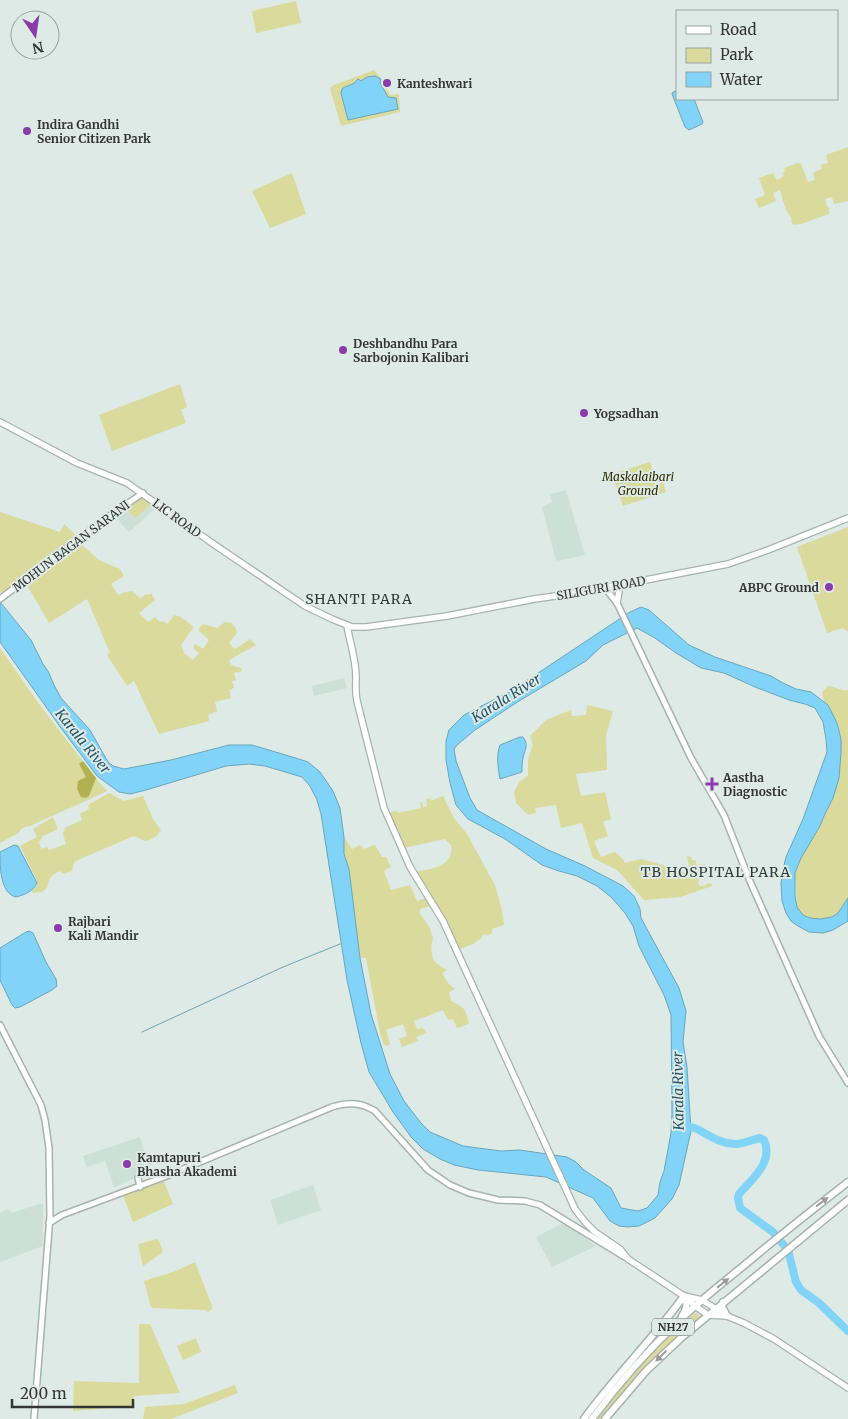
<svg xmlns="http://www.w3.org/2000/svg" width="848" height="1419" font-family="Merriweather,serif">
	<rect width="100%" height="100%" fill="#deeae5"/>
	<path fill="#cce0d7" d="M566,490L585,555L556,561L542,507L552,502L550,494Z
		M144,498L156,508L129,532L115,517L140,499Z
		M344,678L347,688L314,696L312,686Z
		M140,1137L150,1172L114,1187L105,1161L87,1167L83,1156Z
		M313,1185L321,1210L278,1225L270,1200Z
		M43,1203V1246L0,1262V1213L8,1209L11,1213Z
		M565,1222L596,1246L552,1267L536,1237Z"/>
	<path fill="#d9da9b" d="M296,1L301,23L256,33L252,11Z
		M374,70L382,80L390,95L399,94L400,112L341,126L330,88L334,85Z
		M848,147V201L834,204L832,197L825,199L827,206L830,209L828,210L830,212L829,214L801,224L793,225L791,220L792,219C785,211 783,200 780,190L773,193L776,201L759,208L755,199L765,195L759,178L773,173L777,180L784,176L783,173L785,171L784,168L798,163L801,164L808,182L815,180L813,174L816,171L822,169L821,165L828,163L826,155Z
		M292,173L306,214L270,228L252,191Z
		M180,384L187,407L181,410L186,423L112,451L99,415Z
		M650,462L657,484L663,482L666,492L623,506L612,474Z
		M144,498L152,504L135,518L126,509L140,499Z
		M0,512L60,532L64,524L79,538L4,595L0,591Z
		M848,527V632L843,628L827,633L797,547Z
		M82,545L99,560L120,569L124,576L111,584L118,595L125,592L132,591L140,598L146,594L149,595L151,593L155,600L139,613L148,622L155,617L160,622L163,621L168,624L174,615L181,617L194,627L181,645L184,653L193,660L199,653L193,648L195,644L203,649L209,640L199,631V628L203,624L217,628L225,622L232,623L236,629L237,633L229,643L235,649L250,639L256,645L229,660L231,665L241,668L242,671L234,673L236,680L232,681L234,688L229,690L231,698L215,702L217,711L208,715L209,721L159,734L134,681L127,686L107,655L110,653L87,599L49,623L28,587L34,579Z
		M0,648L39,704L98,781L107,791C81,804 54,814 28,827L27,826L20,830V832L0,843Z
		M828,686C836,686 841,692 848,690V898L838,913L832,917L821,919L810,918L803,915L797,907L795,873L801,858L820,826L824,816L833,798L841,753V738L837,723L828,705L824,702L822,692Z
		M587,705L613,711L606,736L607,770L576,774L581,796L605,792L611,819L603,822L608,836L594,841L601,857L615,852L623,859L625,863L641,859L663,865L675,873L686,872L685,867L689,866L687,856L691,857L692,860L696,861V865L705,864L708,873L700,877L698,883L700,886H704L708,883L712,884V886L680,897L644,900L617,870L593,858L582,823L561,828L556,805L535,808L536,813L528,815L516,803L514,792L520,781L528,776V759L533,745L530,736L546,720L571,710L572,716L586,715Z
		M109,793L124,801L143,796L153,819L161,830C157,837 153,839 145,841L134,836L80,859L74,862L72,871L64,874L59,871L53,875L49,880L47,888L42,892L33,893L32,891L37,886V881L20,846L37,837L33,829L53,817L58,829L43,836L39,842L41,849L47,847L49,850L66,844L63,834L65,828L82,820L80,814L89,809L88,805Z
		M443,796L454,818L467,834L495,885L502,910L504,925L492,929V933L486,936L485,934L481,936L482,938L473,944L460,949L432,897L415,872C431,869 455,867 451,845L445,839L404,848L390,812L397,811L398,813L421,808L420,803L422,802L423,807L427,806L426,799L430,798L431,801Z
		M344,837L352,849L360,845L364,849L375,845L382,857H386L391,867L384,871L391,890L410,885L417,901L426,898L430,906L420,909V914L430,928L433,939C430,945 431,958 436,963C439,966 444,968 447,970L442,973L449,984L455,989L449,992L451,1001C466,1009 465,1008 469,1024L457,1028L453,1019L448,1020L443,1010L414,1021L417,1029L423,1028L426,1033L416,1037L418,1041L402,1047L399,1039L407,1036L403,1024L386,1030L390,1044L387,1046L384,1045L380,1033L366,958H360L349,869L344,854Z
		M163,1179L173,1204L133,1222L123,1195Z
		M157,1239L159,1241L163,1252L143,1266L138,1244Z
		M195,1262L212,1306V1309L208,1312L204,1310L153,1308L151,1307L144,1281L176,1271Z
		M696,1312L701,1317L653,1361L602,1419H595L648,1356Z
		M139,1324H150L180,1393L134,1396V1406L73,1411L74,1381L139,1383Z
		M196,1338L201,1352L183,1360L177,1346Z
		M235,1385L238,1393L171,1419H143L145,1407L184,1404Z"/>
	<path fill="#b2b151" d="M83,761L96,778L89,796L85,798L81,797L77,789L78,781L86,777L79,764Z"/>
	<path fill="#81d4f7" stroke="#69a5bd" d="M375,76L381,79L380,83L388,97L396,98L398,109L348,120L341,93L342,89C348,84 352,87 358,79L361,81L367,77Z
		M677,91V99H694L703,122L702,124L689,130L685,127L672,94L673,92Z
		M0,602L31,640L43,664L48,671L55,687L61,698L90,730L108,762L113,766L124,769L171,760L229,745H252L299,759L308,762L320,772L333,791L340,808L344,837V854L349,869L360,958L371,1014L390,1074L404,1101L421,1123L430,1132L463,1146L501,1151L520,1150L567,1157L576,1162L584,1170L611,1188L621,1208L638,1211L647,1208L658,1195L660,1182L664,1171L671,1133L672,1114L671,1015L664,995L639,946L633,926L625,913L611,897L597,886L577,876L559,871L542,865L505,839L468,819L456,805L450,783L446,760V741L449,730L464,715L511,691L630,612L641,607L649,610L689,645L715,657L771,676L783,683L796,689L811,692L828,705L837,723L841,739V753L839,778L833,798L824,816L820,826L801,858L795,873V896L797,907L803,915L810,918L821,919L832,917L838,913L848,898V921L833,930L823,933L809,932L798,926L791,921L786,913L782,901L781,883L783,869L786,857L803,819L827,752L826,739L823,722L815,708L805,704L789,700L755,687L724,673L701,668L676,653L655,638L637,628L603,645L586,661L519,701L475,730L457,745L454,749L456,761L470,798L477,810L546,849L585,866L623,886L634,896L640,909L641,918L679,988L686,1011L683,1042L687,1067L691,1131L679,1185L672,1199L655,1218L639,1226L628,1227L619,1226L610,1221L593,1198L546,1177L478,1170L454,1165L440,1159L423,1149L411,1137L393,1112L369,1072L361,1043L347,980L321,814L317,800L310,786L302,777L265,766L249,764L226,766L146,790L130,794L119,792L97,776L61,728L0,642Z
		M520,737H523C529,745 525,749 523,758C522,762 522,767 522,772L500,779C498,768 496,755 500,745Z
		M14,845L18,846L37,883C34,891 24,895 16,897C0,893 0,867 0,852Z
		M29,931L33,933L46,962L56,979L57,986L52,990L20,1007L15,1008L12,1005L0,980V948L26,932Z"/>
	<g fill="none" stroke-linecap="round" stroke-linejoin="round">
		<path stroke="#69a5bd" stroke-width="1" d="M142,1032L283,967L340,944"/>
		<path stroke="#81d4f7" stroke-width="8" d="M681,1125C686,1126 692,1127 697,1129C709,1135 722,1145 737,1144C745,1143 752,1140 760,1138L764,1140C774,1162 752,1179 739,1194L738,1198L740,1208L773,1232L788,1250L796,1282L801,1290L819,1303L848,1331"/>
		<defs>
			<path id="tertiary" d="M605,588L617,603L691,758L724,815L749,879L819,1036L848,1083
				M0,599L112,514L143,493
				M0,1025L41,1105L45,1120L49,1148L50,1216L34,1419
				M138,1178L140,1187
				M49,1223L62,1215L164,1177L332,1107C348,1102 360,1102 375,1111L428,1170L450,1185L469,1193L498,1200L525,1201L540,1205L625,1257"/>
			<path id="secondary" d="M0,422L77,463L127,483L212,543L305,606L332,619L352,627H366L447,616L534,599L584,592L728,564L768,550L848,518
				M617,603L620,585
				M347,626C350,642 356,660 356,677C356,685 355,692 357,701L384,808L410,867L443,921L575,1209L585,1222L595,1232L620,1249L628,1259L684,1296
				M727,1316L708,1315L695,1306L684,1296L702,1300L727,1316L744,1323L774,1339L848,1388"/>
			<path id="trunk" d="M723,1302L722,1307L727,1316
				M682,1316C687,1308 688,1304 684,1296
				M584,1419C615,1376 653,1339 684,1296
				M592,1419C618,1384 646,1352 678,1322C701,1299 728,1279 753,1258C784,1232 816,1207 848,1182
				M605,1419L646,1371L681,1338L848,1200"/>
		</defs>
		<use href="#tertiary" stroke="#a8b3ae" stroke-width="8"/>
		<use href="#secondary" stroke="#a8b3ae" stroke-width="8"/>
		<use href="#trunk" stroke="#a8b3ae" stroke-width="9"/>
		<use href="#tertiary" stroke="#fff" stroke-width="5"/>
		<use href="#secondary" stroke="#fff" stroke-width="5.5"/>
		<use href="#trunk" stroke="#fff" stroke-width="6"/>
	</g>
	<defs><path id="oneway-solid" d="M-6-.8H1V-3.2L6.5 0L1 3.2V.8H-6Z" transform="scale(1.25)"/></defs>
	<g fill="#989b9a">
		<use href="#oneway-solid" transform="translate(822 1202) rotate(-37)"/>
		<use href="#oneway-solid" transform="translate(723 1283) rotate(-39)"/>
		<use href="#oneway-solid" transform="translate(661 1356) rotate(136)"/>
	</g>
	<g fill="#8b3aa9" stroke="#deeae5" stroke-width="2">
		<circle cx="387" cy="83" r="5"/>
		<circle cx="27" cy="131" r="5"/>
		<circle cx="343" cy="350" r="5"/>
		<circle cx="584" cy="413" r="5"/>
		<circle cx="829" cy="587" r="5"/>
		<path d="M709.5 776.5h5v5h5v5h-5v5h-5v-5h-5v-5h5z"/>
		<circle cx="58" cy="928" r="5"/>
		<circle cx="127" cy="1164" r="5"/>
	</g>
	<g text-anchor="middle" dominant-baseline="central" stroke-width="4" stroke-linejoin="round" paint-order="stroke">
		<rect fill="#deeae5" stroke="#666d6a" stroke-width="1" x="652" y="1318.5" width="42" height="17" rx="4"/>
		<g font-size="11" font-weight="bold" fill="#323735">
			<text x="673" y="1327">NH27</text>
		</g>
		<g font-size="12" font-weight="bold" fill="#323735" stroke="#deeae5" text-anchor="start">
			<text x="397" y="83">Kanteshwari</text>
			<text x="37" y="124">Indira Gandhi<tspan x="37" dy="14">Senior Citizen Park</tspan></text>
			<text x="353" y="343">Deshbandhu Para<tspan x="353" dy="14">Sarbojonin Kalibari</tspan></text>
			<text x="594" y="413">Yogsadhan</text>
			<text x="819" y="587" text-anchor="end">ABPC Ground</text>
			<text x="723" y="777">Aastha<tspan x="723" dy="14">Diagnostic</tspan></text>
			<text x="68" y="921">Rajbari<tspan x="68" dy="14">Kali Mandir</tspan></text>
			<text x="137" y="1157">Kamtapuri<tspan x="137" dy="14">Bhasha Akademi</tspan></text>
		</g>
		<g font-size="12" font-style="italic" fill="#2f2e03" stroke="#deeae5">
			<text x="638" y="476">Maskalaibari<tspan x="638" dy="14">Ground</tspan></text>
		</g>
		<g font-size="12" fill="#323735" stroke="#deeae5">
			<text transform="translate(177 518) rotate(36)">LIC ROAD</text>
			<text transform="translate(71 546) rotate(-37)">MOHUN BAGAN SARANI</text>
			<text transform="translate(601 588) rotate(-10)">SILIGURI ROAD</text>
		</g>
		<g font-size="14" letter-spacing="1" fill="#313a36" stroke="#deeae5">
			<text x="359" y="599">SHANTI PARA</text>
			<text x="716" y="872">TB HOSPITAL PARA</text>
		</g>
		<g font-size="14" font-style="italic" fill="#265567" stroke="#deeae5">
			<text transform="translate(506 698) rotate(-32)">Karala River</text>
			<text transform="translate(83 741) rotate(51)">Karala River</text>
			<text transform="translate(678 1091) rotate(-91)">Karala River</text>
		</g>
	</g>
	<rect x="676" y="10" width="162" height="90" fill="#deeae5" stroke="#99a29f"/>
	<rect x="686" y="26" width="25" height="8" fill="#ffffff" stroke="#99a29f"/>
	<text x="720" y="35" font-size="15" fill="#323735">Road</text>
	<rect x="686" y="48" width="25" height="15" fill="#d9da9b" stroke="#99a29f"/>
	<text x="720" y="60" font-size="15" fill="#323735">Park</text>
	<rect x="686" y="72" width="25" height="15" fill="#81d4f7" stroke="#99a29f"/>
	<text x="720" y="85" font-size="15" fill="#323735">Water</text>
	<g transform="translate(35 35) rotate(167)"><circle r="24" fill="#deeae5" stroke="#99a29f"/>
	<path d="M0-4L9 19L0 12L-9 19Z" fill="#8b3aa9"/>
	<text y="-8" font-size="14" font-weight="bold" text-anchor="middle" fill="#323735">N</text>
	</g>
	<path d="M12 1399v8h121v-8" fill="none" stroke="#323735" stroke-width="2.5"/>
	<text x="20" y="1399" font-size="15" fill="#323735" stroke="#deeae5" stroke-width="4" paint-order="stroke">200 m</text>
</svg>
